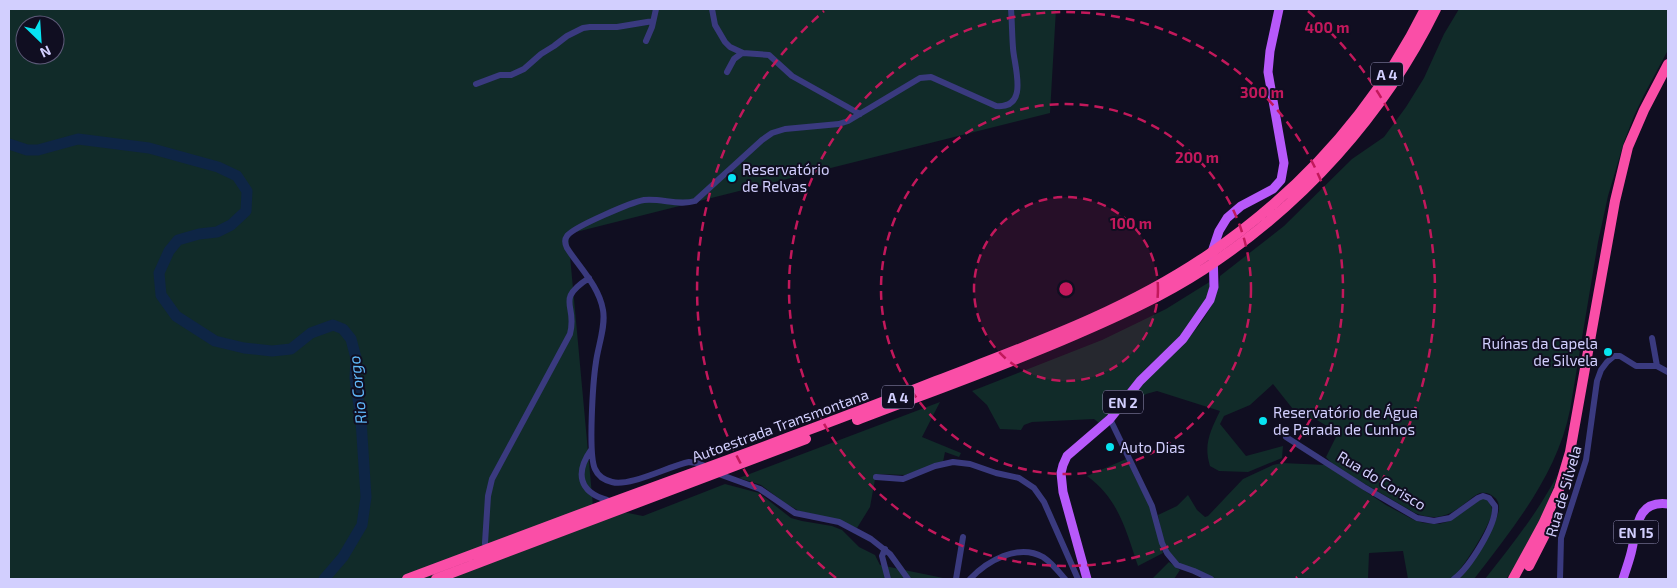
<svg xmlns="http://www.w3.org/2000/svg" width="1677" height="588" font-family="'Exo 2',sans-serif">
	<rect width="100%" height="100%" fill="#100e21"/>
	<path fill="#112b29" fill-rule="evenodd" d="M9,9H1056L1050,113L568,234L593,506L643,516L725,484L759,493L791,518L802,521L832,526L842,530L859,547L875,555L880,565L948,579H9ZM25,25H55V55H25Z
		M1459,9H1668V50L1644,95L1634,116L1624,142L1608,196L1598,242L1570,410C1557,475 1513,528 1474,579H1458C1468,565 1500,523 1499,507C1499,503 1497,499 1494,497C1490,493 1485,492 1480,493C1474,495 1469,501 1464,504C1448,517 1434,521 1415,513L1334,466L1326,457L1338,433L1317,420L1300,418L1273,384L1250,405L1224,416L1220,424L1246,456L1283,446L1282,458L1248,472L1219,471L1210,466C1203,444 1211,430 1220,411L1157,391L1146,394L1125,408L1124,406C1131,398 1138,388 1146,380C1175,350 1216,320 1220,276L1284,226L1352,159L1384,137L1406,107L1424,78L1444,34Z
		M1211,281C1206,321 1168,345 1142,373C1128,389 1116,408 1099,423L1094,419L1032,422L1024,425L1021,430L1000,429L987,405L972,391L1102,340L1166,309Z
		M940,402L922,437L961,453L959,457L945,452L943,462L905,475L876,474L870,507L857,528L835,519L799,511L785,503L761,485L739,478Z
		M1126,459L1151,509L1163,553L1138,566C1126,531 1119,499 1087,476Z
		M1282,463L1326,465L1386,505L1414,520L1424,523L1439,524L1450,521L1481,499H1487C1490,504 1493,507 1492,513C1490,525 1461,573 1451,578C1445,581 1417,579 1408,579L1403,551L1369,553L1368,579H1213L1179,564L1169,553L1162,536L1158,515L1177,506L1188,495L1197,510L1205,517L1208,516L1243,479L1273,465Z
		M1558,474L1545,512L1511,573L1506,579H1485C1512,545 1538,512 1558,474Z
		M1169,562L1180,570L1174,579H1152Z"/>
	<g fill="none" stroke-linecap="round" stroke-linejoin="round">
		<path stroke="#0e2545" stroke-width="11" d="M9,144L27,150H38L78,139L149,148L218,167L237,176L247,191L246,211L231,225L217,232L199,234L178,240L169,251L159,273L161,295L176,316L215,341L244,348L272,351L291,349L311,333L333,325L343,329L351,339L356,358L355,378L361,420L366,497L362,525L343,557L324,579"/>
		<path stroke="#3a3a7f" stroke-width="6" d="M712,9L715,25L725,42L730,47L743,53L769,55L792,76L860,114
			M646,41L652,27L656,9
			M727,72L734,59L742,53
			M476,84L500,75H511L524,69L541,54L554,46L567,36L583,28L590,27H617L653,21
			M1652,338L1657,366
			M1110,419L1152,506L1162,543L1167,553L1177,565L1194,571L1211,579
			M1286,437L1364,487L1417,518L1434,521L1450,518L1478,498L1483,496L1489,498L1495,506C1497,524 1469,568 1454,579
			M591,450C575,473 579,492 607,500
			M708,467L697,463L689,462C669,466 630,487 612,482C604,480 598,476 595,469C588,454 593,381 596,362C598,346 606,326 603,310C599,286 579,267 567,248C565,244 564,240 567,236C573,227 632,202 644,200C661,198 679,206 695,201L762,140L772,133L785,129L839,124L848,121L920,78L931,77L996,106C1030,109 1014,66 1013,48C1012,35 1012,22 1011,9
			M716,473L760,489L795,513L839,522L871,539L890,554L908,579
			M876,477L903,479L935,466L953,462L970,464L996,473L1019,478L1034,488L1044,502L1078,579
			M485,543L488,496L492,479L570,334C578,304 554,301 589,278
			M885,549L882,556L888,579
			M956,579L963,537
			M970,579C987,561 1018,543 1043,557C1052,563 1059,572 1065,579
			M1560,579L1561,538L1586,460L1597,381L1601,370L1607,362L1614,356H1620L1636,366H1657L1668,372"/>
		<path stroke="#b759fa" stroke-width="9" d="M1087,579L1063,492L1061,473L1063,465L1067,456L1110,419L1140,381L1183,339L1210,300L1214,287L1213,249L1219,231L1227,218L1241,206L1273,189L1281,180L1284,163L1268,72L1270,51L1279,9
			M1623,579C1626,569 1630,559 1632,549C1637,527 1637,500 1668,504"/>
		<path stroke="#fa4ea7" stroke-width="10" d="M857,420C930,392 1004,366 1075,335C1119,316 1163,296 1203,270C1303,205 1384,115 1436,9
			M1529,566L1553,519
			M407,579C474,554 542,528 610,503C719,463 828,424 936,381C1029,345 1126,311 1209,254C1301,191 1375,109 1425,9
			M436,579L806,439
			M1513,579L1543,524L1559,489L1570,452L1615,201L1628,147L1644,110L1668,64"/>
	</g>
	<circle cx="1066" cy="289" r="92" fill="#c2185b" fill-opacity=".12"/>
	<g fill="none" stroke="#c2185b" stroke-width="2.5" stroke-dasharray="9 6">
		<circle cx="1066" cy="289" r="92"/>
		<circle cx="1066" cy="289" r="185"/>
		<circle cx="1066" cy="289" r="277"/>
		<path d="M836 578A369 369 0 0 1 824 11M1308 11A369 369 0 0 1 1296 578"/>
	</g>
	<g fill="#07e4f2" stroke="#100e21" stroke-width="2">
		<circle cx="732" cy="178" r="5"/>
		<circle cx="1608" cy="352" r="5"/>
		<circle cx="1263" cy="421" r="5"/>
		<circle cx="1110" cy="447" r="5"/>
	</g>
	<g text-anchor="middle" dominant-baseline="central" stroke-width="4" stroke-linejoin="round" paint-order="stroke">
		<g fill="#100e21" stroke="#9895bc" stroke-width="1">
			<rect x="1371" y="62.5" width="32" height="23" rx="4"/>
			<rect x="882" y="385.5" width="32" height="23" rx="4"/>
			<rect x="1103" y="390.5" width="40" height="23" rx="4"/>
			<rect x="1613.5" y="520.5" width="45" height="23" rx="4"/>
		</g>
		<g font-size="14" font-weight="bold" fill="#d2cffe">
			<text x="1387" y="74">A 4</text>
			<text x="898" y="397">A 4</text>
			<text x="1123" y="402">EN 2</text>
			<text x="1636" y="532">EN 15</text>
		</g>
		<g font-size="15" fill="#d2cffe" stroke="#100e21" text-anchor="start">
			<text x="742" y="169">Reservatório<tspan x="742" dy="17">de Relvas</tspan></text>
			<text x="1598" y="343" text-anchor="end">Ruínas da Capela<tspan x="1598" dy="17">de Silvela</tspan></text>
			<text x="1273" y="412">Reservatório de Água<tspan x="1273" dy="17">de Parada de Cunhos</tspan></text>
			<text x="1120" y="447">Auto Dias</text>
		</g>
		<g font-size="15" fill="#d2cffe" stroke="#100e21">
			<text transform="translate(780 425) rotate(-20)">Autoestrada Transmontana</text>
			<text transform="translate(1382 480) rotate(31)">Rua do Corisco</text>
			<text transform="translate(1563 491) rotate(-74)">Rua de Silvela</text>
		</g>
		<g font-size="16" font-style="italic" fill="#60b9fb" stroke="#100e21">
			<text transform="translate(357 390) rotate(-96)">Rio Corgo</text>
		</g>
	</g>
	<circle cx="1066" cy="289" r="8" fill="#c2185b" stroke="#100e21" stroke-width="2.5"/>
	<g font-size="15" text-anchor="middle" font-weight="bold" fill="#c2185b" stroke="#100e21" stroke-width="4" stroke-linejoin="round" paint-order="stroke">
		<text x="1327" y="33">400 m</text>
		<text x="1262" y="98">300 m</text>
		<text x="1197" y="163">200 m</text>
		<text x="1131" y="229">100 m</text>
	</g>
	<rect width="1677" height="588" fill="none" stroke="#d2cffe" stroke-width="20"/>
	<g transform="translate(40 40) rotate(155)"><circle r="24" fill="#100e21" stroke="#5e5b79"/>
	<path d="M0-4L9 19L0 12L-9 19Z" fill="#07e4f2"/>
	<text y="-8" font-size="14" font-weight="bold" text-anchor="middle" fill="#d2cffe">N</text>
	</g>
</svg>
